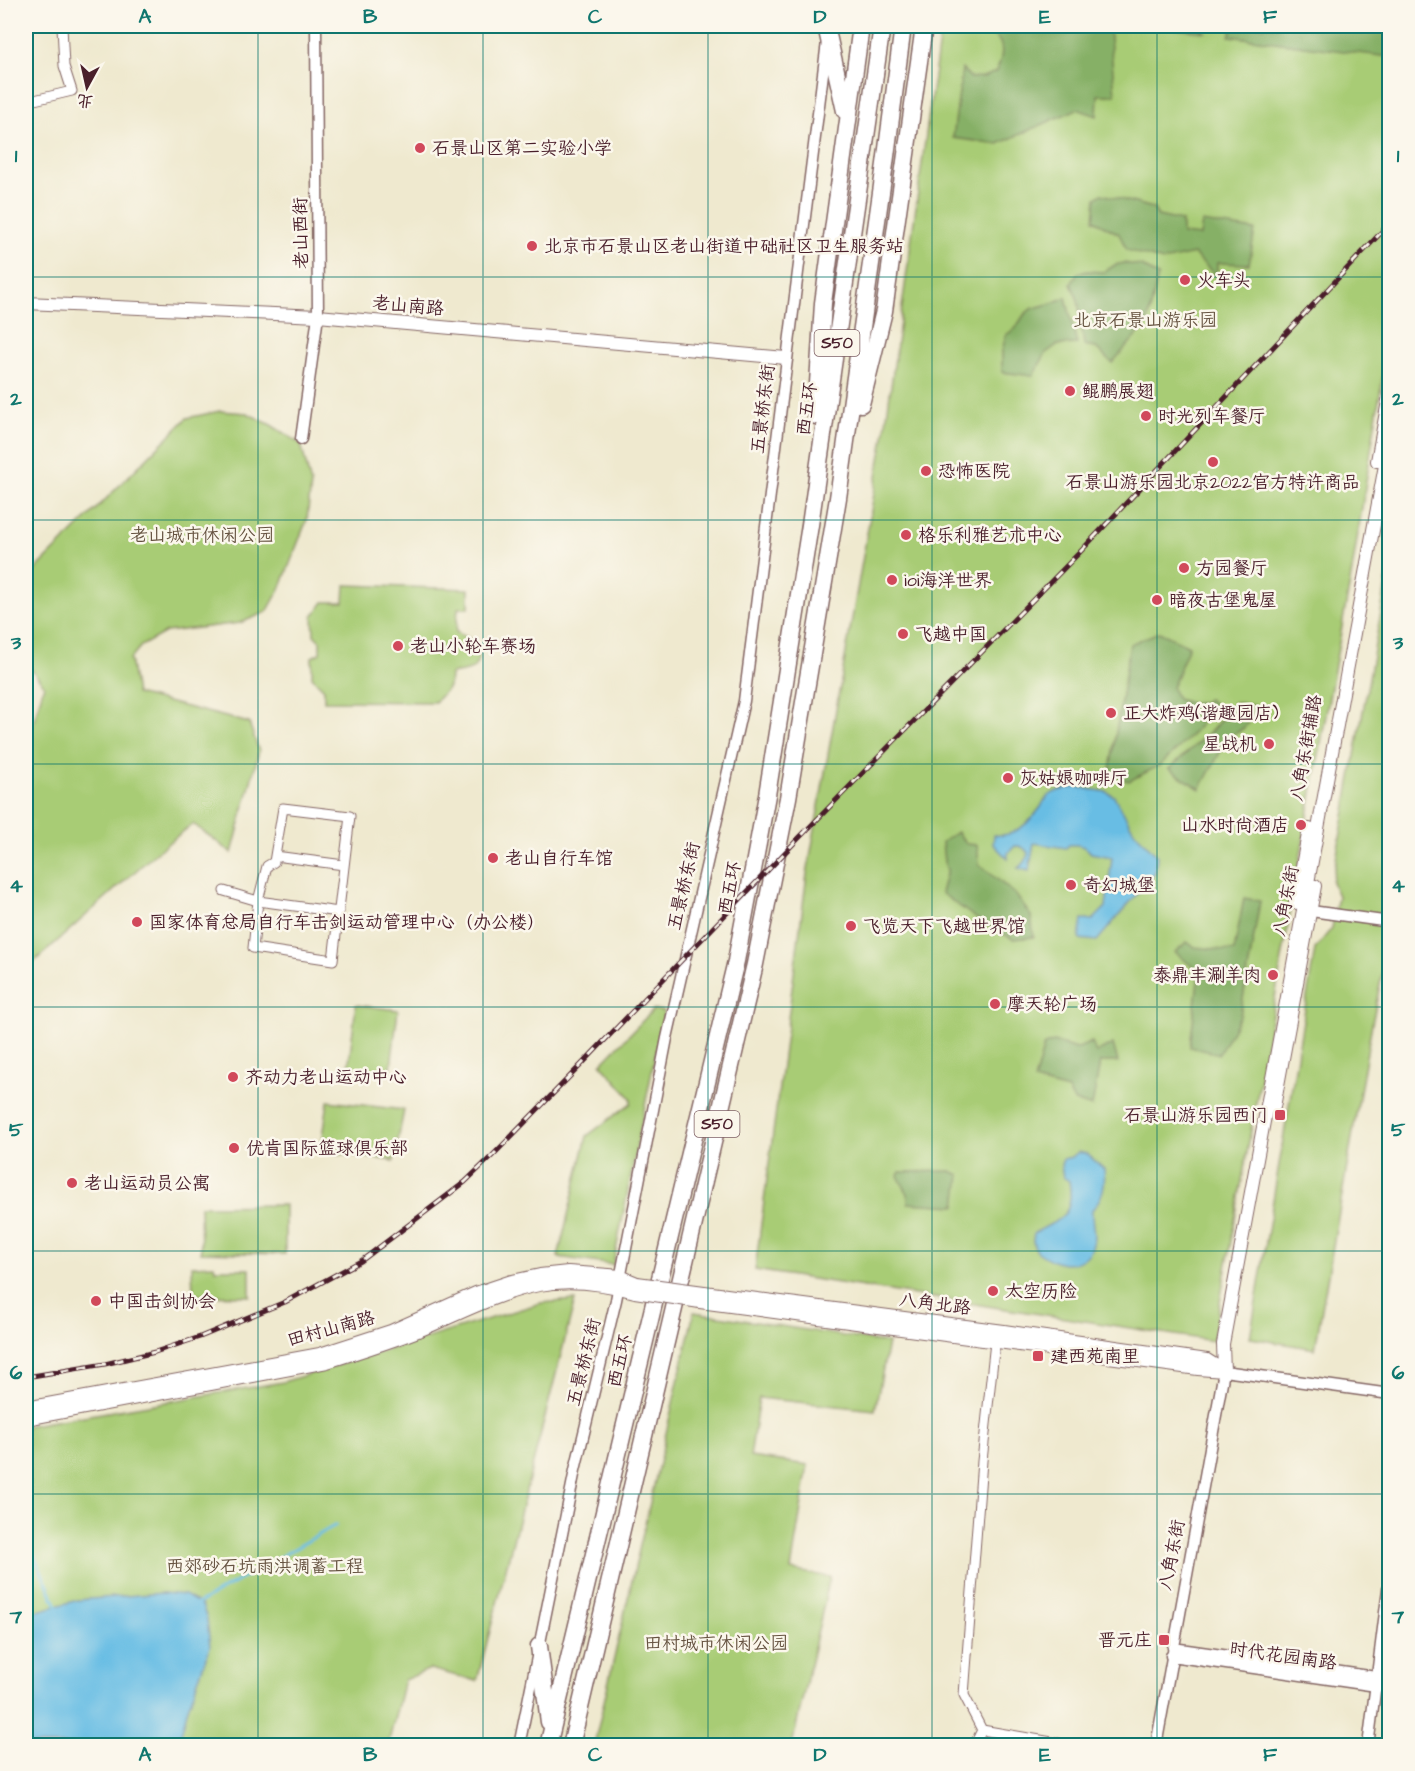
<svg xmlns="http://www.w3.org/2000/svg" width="1415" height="1771" font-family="'Architects Daughter','LXGW WenKai TC',sans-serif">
	<rect width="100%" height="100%" fill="#fbf7ec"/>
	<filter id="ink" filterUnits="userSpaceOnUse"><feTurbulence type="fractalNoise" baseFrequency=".0167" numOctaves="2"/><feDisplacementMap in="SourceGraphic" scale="12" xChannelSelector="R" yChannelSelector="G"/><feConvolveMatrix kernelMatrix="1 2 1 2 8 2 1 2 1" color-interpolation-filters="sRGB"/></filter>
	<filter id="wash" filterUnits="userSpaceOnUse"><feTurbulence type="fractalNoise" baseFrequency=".008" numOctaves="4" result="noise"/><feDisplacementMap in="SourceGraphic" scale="24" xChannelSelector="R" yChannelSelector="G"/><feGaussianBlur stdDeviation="1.35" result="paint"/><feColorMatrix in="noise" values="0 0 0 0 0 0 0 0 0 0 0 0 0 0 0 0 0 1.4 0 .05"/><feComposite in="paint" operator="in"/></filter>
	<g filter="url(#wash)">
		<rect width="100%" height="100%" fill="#efe9cf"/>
		<path fill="#a8cc75" stroke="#797650" stroke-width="1.5" d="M941,26H1389V336L1352,571L1213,1341L755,1270L807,874L884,437Z
			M220,411L247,413L271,425L301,444L311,484L307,519L281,587L267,612L240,623L166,632L141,646L130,659L136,694L249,723L259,751L232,853L193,824L158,851L26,969V746L27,745L44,685L26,663V579L187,418Z
			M1388,573H1389V939L1371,1029L1315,1349L1250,1338L1315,949L1332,928L1338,896L1332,882Z
			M345,585L469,589V608H458L456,632L474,641L480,651C477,673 469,671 450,674L449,687L435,702L324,701V689L312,677V657L320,653V641L314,635L313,616L324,602H344Z
			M356,1005L398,1010L390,1075L348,1070Z
			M653,1010L664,1011L613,1265L558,1257L587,1136L631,1103V1098L601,1064Z
			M328,1101L404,1110L394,1161L321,1151Z
			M285,1205V1254L201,1252L200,1206Z
			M214,1265L215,1269H250V1296L193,1295L192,1266Z
			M575,1300L477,1681L430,1669L404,1680L388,1745H26V1426L283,1382L541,1303Z
			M694,1312L888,1343L875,1410L759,1398L750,1457L808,1465L791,1570L830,1577L792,1745H594Z"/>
		<path fill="#86b066" stroke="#686848" stroke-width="1.5" d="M971,26H1109L1115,95H1098L1097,116L1077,109L998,144L953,138L962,69L971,78L983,77L996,72C1009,44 1000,31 970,30Z
			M1154,26H1198L1205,32Z
			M1234,26H1389V57L1229,36Z
			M1102,194L1153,208L1158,216L1182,221V234L1200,236L1202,222L1255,230L1249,264L1217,263V277L1194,254L1163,261L1127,250L1119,234L1094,220L1096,198Z
			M1124,263L1142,266L1158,276L1147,324L1112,363L1095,347L1084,345L1078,300L1071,284L1078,273L1088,271L1104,272L1115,265Z
			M1066,297L1077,344L1057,345L1046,353L1033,376L1002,372V351L1006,335L1015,329L1024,315L1031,309L1052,303Z
			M1159,632L1189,646L1172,688L1177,699C1187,702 1199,707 1208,699L1216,705L1189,738L1159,766L1129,781L1109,776L1130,644Z
			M1235,702L1256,706C1250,722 1246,730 1229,736L1200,789L1169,769L1213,729Z
			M957,832L967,844L977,845L979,864L1015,894L1031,916L1034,937L1013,939L983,923L941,893L947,870L944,862L942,842Z
			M1244,898L1260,901L1240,1016L1219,1054L1190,1047L1199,972L1175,952L1187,942L1194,947L1234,951Z
			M1054,1042L1076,1049L1092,1042L1096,1053L1113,1044L1118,1062H1100L1092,1107L1074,1101L1068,1090L1034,1081L1044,1045Z
			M951,1171L960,1175L956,1206L908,1203V1194L898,1176L900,1172Z"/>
		<path fill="#68bde4" stroke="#596e88" stroke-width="1.5" d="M1076,787L1107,792L1114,796L1134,831L1157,856L1155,873L1097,941L1079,939L1082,919L1093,920L1106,907L1112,857L1091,853C1086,846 1078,844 1069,845L1066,848L1034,843L1029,871L1018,868C1025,864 1027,860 1028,853C1024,847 1021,846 1015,846L1008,853V859L993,844L994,835C1014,838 1030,822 1041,807C1042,804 1044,801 1046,799C1053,790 1066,789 1076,787Z
			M1078,1152L1087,1154L1104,1169C1106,1185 1103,1197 1092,1210C1091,1221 1096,1233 1093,1244C1092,1250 1089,1255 1083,1259C1066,1270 1050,1261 1035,1250L1033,1241L1034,1233C1061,1219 1075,1215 1069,1181L1063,1177L1061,1165L1063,1159L1072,1157Z
			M163,1593L185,1595L202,1605L207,1619L210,1647L187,1711L178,1745H26V1614L78,1600Z"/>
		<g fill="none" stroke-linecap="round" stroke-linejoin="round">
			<path stroke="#68bde4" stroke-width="3" d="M26,1539L58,1608
				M197,1604L336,1525"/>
		</g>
	</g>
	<g filter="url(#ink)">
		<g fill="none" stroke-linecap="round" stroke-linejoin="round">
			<defs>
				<path id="minor" d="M26,102L72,91L64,66L62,26
					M275,856L344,865
					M224,891L258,901L253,948L333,960C339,912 344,864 350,816L283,808L274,862L267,866L258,901L339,912
					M995,1342L982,1461L964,1695L982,1730L1075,1746
					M974,1746L982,1730"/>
				<path id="tertiary" d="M301,439L318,316L316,26
					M1304,910L1390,922
					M1173,1648L1390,1679
					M1171,1656L1390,1688
					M519,1746L575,1470L616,1300L667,1038L744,701L829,26
					M1156,1746L1224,1371L1390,1394
					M1368,1746L1390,1573"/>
				<path id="secondary" d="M26,303L318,316L786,358
					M1377,461L1390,390
					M1295,903L1309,829
					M1274,1107L1315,886
					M704,1292L1004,1331L1207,1360L1223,1370
					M700,1302L1198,1369L1224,1371
					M1224,1371L1223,1344L1390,438
					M26,1408L320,1354L391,1331L476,1293L512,1281L540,1275L568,1272L609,1275L620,1276L637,1283
					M26,1419L327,1362C359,1352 391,1342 423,1329C461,1313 498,1293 539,1285C570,1279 605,1284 635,1292"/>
				<path id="motorway" d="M828,35L845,111
					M861,404L884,311L924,26
					M816,416L823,303L861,26
					M539,1646L549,1722
					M548,1746L736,961L767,795L810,525L882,26
					M571,1746L755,964L788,798L838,498L885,164L903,26"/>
			</defs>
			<use href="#minor" stroke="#846664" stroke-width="11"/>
			<use href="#tertiary" stroke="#846664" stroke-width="13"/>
			<use href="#secondary" stroke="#846664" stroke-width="14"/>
			<use href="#motorway" stroke="#846664" stroke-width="19"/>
			<use href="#minor" stroke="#fff" stroke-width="9"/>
			<use href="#tertiary" stroke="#fff" stroke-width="10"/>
			<use href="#secondary" stroke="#fff" stroke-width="12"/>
			<use href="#motorway" stroke="#fff" stroke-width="16"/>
			<defs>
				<path id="rail" d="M26,1377L105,1364L155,1352L200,1337L285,1302L361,1261L465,1182L494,1154L580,1066L796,841L1080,552L1390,223"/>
			</defs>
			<use href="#rail" stroke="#4a1f2b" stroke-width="5"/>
			<use href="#rail" stroke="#fbf7ec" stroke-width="3" stroke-dasharray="9" stroke-linecap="butt"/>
			<defs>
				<path id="secondary-bridge" d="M637,1283L704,1292
					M635,1292L700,1302"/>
			</defs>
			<use href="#secondary-bridge" stroke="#846664" stroke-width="14" stroke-linecap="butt"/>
			<use href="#secondary-bridge" stroke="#fff" stroke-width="12"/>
		</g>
	</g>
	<path fill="none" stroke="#0f766e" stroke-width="1.5" stroke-opacity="0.55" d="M258,26V1746M483,26V1746M708,26V1746M932,26V1746M1157,26V1746M26,277H1390M26,520H1390M26,764H1390M26,1007H1390M26,1251H1390M26,1494H1390"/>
	<g fill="#d1495b" stroke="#fbf7ec" stroke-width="2">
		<circle cx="420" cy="148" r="6"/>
		<circle cx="532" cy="246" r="6"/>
		<circle cx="1185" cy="280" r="6"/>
		<circle cx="1070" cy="391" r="6"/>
		<circle cx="1146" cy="416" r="6"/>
		<circle cx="1213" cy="462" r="6"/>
		<circle cx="926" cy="471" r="6"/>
		<circle cx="906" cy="535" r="6"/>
		<circle cx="1184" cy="568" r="6"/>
		<circle cx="892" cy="580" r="6"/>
		<circle cx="1157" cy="600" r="6"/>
		<circle cx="903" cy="634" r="6"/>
		<circle cx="398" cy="646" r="6"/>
		<circle cx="1111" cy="713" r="6"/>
		<circle cx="1269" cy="744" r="6"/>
		<circle cx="1008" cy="778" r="6"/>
		<circle cx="1301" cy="825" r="6"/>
		<circle cx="493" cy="858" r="6"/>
		<circle cx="1071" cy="885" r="6"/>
		<circle cx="137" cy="922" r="6"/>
		<circle cx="851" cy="926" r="6"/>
		<circle cx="1273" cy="975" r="6"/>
		<circle cx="995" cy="1004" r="6"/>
		<circle cx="233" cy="1077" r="6"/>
		<rect x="1274" y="1109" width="12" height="12" rx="3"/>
		<circle cx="234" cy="1148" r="6"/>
		<circle cx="72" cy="1183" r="6"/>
		<circle cx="993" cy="1291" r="6"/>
		<circle cx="96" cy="1301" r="6"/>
		<rect x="1032" y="1350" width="12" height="12" rx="3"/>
		<rect x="1158" y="1634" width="12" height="12" rx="3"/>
	</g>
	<g text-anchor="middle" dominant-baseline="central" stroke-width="5" stroke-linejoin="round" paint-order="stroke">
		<g fill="#fbf7ec" stroke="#7f6065" stroke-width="1.5">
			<rect x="814.5" y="330" width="45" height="26" rx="4.5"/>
			<rect x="694.5" y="1111" width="45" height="26" rx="4.5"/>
		</g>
		<g font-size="16" font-weight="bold" fill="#4a1f2b">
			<text x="837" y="343">S50</text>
			<text x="717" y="1124">S50</text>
		</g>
		<g font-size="18" fill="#4a1f2b" stroke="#fbf7ec" text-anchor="start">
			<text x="432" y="148">石景山区第二实验小学</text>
			<text x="544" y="246">北京市石景山区老山街道中础社区卫生服务站</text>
			<text x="1197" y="280">火车头</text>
			<text x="1082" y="391">鲲鹏展翅</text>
			<text x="1158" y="416">时光列车餐厅</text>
			<text x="938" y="471">恐怖医院</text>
			<text x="1213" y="482" text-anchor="middle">石景山游乐园北京2022官方特许商品</text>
			<text x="918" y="535">格乐利雅艺术中心</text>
			<text x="1196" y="568">方园餐厅</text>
			<text x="904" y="580">ioi海洋世界</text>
			<text x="1169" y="600">暗夜古堡鬼屋</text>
			<text x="915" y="634">飞越中国</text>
			<text x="410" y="646">老山小轮车赛场</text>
			<text x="1123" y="713">正大炸鸡(谐趣园店)</text>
			<text x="1257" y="744" text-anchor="end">星战机</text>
			<text x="1020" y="778">灰姑娘咖啡厅</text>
			<text x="1289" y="825" text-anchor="end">山水时尚酒店</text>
			<text x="505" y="858">老山自行车馆</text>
			<text x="1083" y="885">奇幻城堡</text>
			<text x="149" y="922">国家体育总局自行车击剑运动管理中心（办公楼）</text>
			<text x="863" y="926">飞览天下飞越世界馆</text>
			<text x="1261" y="975" text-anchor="end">泰鼎丰涮羊肉</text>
			<text x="1007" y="1004">摩天轮广场</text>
			<text x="245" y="1077">齐动力老山运动中心</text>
			<text x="1268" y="1115" text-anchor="end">石景山游乐园西门</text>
			<text x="246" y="1148">优肯国际篮球俱乐部</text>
			<text x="84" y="1183">老山运动员公寓</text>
			<text x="1005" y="1291">太空历险</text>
			<text x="108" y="1301">中国击剑协会</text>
			<text x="1050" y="1356">建西苑南里</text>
			<text x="1152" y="1640" text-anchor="end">晋元庄</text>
		</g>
		<g font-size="18" fill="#4a1f2b" stroke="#fbf7ec">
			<text transform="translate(301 233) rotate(-91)">老山西街</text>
			<text transform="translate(408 306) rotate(5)">老山南路</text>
			<text transform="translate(763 409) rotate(-83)">五景桥东街</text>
			<text transform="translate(807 409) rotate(-82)">西五环</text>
			<text transform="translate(1306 748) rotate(-80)">八角东街辅路</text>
			<text transform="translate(684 886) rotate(-77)">五景桥东街</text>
			<text transform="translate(730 888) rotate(-79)">西五环</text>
			<text transform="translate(1286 901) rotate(-79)">八角东街</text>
			<text transform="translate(935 1304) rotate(7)">八角北路</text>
			<text transform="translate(331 1329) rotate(-15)">田村山南路</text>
			<text transform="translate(620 1361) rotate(-77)">西五环</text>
			<text transform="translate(584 1362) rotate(-76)">五景桥东街</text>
			<text transform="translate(1172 1555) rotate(-79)">八角东街</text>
			<text transform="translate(1283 1656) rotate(8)">时代花园南路</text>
		</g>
		<g font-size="18" fill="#665341" stroke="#fbf7ec">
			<text x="1145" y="320">北京石景山游乐园</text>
			<text x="202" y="535">老山城市休闲公园</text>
			<text x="265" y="1566">西郊砂石坑雨洪调蓄工程</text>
			<text x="716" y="1643">田村城市休闲公园</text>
		</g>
	</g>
	<rect width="1415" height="1771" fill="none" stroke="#fbf7ec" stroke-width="66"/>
	<g transform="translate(87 87) rotate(188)" stroke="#fbf7ec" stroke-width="4.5" paint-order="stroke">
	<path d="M0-4.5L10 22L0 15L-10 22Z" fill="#4a1f2b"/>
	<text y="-9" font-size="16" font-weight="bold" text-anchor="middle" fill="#4a1f2b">北</text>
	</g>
	<rect x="33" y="33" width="1349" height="1705" fill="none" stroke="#0f766e" stroke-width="2"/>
	<g font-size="20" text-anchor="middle" font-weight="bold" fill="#0f766e">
		<text x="145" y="23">A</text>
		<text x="370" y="23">B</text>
		<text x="595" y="23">C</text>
		<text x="820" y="23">D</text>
		<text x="1045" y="23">E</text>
		<text x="1270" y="23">F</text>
		<text x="16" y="162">1</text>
		<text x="1398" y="162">1</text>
		<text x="16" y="405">2</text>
		<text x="1398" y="405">2</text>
		<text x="16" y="649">3</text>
		<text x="1398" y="649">3</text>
		<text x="16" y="892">4</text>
		<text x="1398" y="892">4</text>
		<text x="16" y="1136">5</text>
		<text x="1398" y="1136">5</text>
		<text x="16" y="1379">6</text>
		<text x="1398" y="1379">6</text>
		<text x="16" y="1623">7</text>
		<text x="1398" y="1623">7</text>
		<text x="145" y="1761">A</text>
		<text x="370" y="1761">B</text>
		<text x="595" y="1761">C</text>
		<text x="820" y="1761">D</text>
		<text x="1045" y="1761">E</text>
		<text x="1270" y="1761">F</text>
	</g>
</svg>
